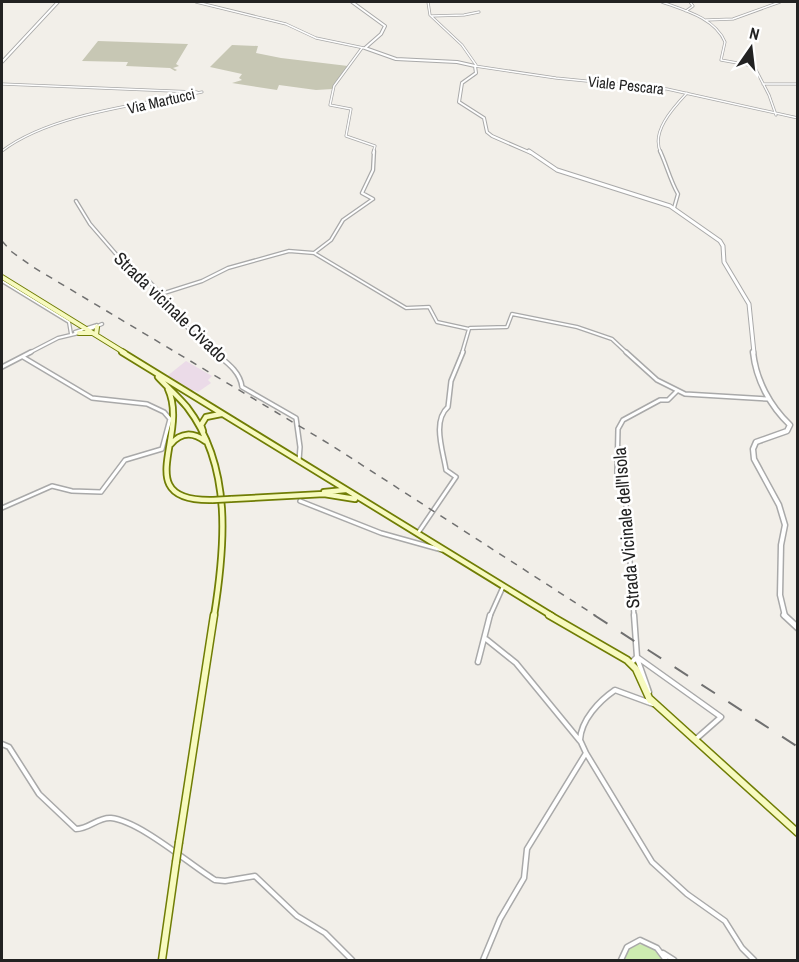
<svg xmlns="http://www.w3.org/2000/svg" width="799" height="962" font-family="'Archivo Narrow',sans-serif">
	<rect width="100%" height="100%" fill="#f2efe9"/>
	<path fill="#ebdbe8" d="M186,361L212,376L208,380L211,383L198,392L194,390L191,393L166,377Z"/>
	<path fill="#c7c7b4" d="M98,41L188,44L176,64L179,66L173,68L177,70L175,71L170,68L126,66L128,62L82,61Z
		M232,45L258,46L256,53L281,58L348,66L333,89L316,90L279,85L277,90L232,83L242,80L239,78L242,74L210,67Z"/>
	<path fill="#cdebb0" d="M639,944L652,947L663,960H624L629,949Z"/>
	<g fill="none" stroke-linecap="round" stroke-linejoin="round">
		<defs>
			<path id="minor-far3" d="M196,2L286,24L316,38L364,48
				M428,2L430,15L462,45L476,65
				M662,2C684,10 715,18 725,42L721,60L754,66L769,95L776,115
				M686,11L693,6L690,2
				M431,16L464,15L479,12
				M706,20L733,19L780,2
				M362,48L334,86L330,105L351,109L346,136L375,146L373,153
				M475,66L556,78L667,89L798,118
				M2,84L197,92
				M763,84H798
				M2,151C50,114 142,104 202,92
				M661,153C650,132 674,107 687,93"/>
			<path id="minor-far2" d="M660,151C667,166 670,180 678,194L674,208
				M76,201L90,224L122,261L147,279L165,298L180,321L216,353
				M314,253L331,240L343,220L373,199L362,193L373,170L374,151
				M2,281L69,322L71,334
				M161,294L202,281L228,268L289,251L314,253L406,308L429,307L437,322L469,329L462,353
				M470,328L507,327L512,314L577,327L612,339L627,353
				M88,330L102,324
				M75,332L97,325
				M29,353L58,338L79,333"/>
			<path id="minor-far1" d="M214,352C226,362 240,371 242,387L296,418L300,447L299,461
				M626,352L657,380L685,394L768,399
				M2,367L31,352
				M300,501L381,533L442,550
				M2,508L52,486L72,491L101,492L125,460L162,449L170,419L164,412L147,404L92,398L23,357
				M418,533L456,477L446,470C443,451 432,421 448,407L451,381L463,352
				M490,616L503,587
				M634,616L626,505L617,474L618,429L623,420L660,400H668L677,391"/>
			<path id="minor" d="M486,639L516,663L580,741
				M637,657L721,717L696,739
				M637,658L649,692
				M478,662L490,615
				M632,662L637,657L634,615
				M2,744L9,747L39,794L76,829C89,829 98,817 111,818C140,821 189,864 215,880L225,881L255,876L297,916L325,933L352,960
				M586,753L652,862L687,894L725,921L742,948L754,960
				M663,953L674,960
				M483,960L500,919L524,878L527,849L586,753L580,740C581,720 599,701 615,690L653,704
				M621,960L627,947L640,940L657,948L666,960"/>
			<path id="tertiary-far3" d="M352,2L385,26L381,34L365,48L396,59L457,62L475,66L476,73L462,83L459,102L484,118L487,132L492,136L531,153
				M2,62L58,2"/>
			<path id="tertiary-far2" d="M529,151L557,170L670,206L720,241L723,246L724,262L749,304L754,353"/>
			<path id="tertiary-far1" d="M753,352C756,380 770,406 790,425L787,431L756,442L753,449L754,459L779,505L785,525L781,545L780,595L785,616"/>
			<path id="tertiary" d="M784,615L798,628"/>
			<path id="secondary-far2" d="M2,277L125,353
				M79,333H91
				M96,335L97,327"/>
			<path id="secondary-far1" d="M122,352L552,616
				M158,377C167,387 178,396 187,407C233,467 225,547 214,616
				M168,389C190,436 128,502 213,500
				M203,431L201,425L206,417L221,414
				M171,444C181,432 193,432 205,441
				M324,492L345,490
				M231,499L324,494L355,499"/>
			<path id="secondary" d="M549,615L627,660L636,669L650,700
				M649,698L798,833
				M179,842L214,615
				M162,960L176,862"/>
		</defs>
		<use href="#minor-far3" stroke="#a9a9a9" stroke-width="3"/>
		<use href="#minor-far2" stroke="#a9a9a9" stroke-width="4.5"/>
		<use href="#minor-far1" stroke="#a9a9a9" stroke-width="6"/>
		<use href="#minor" stroke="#a9a9a9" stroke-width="7"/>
		<use href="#tertiary-far3" stroke="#a9a9a9" stroke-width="4"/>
		<use href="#tertiary-far2" stroke="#a9a9a9" stroke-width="5"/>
		<use href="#tertiary-far1" stroke="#a9a9a9" stroke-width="7"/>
		<use href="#tertiary" stroke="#a9a9a9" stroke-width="8"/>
		<use href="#secondary-far2" stroke="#707d05" stroke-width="6"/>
		<use href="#secondary-far1" stroke="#707d05" stroke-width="8"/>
		<use href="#secondary" stroke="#707d05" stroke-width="9"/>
		<use href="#minor-far3" stroke="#fff" stroke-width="1.5"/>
		<use href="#minor-far2" stroke="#fff" stroke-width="2"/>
		<use href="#minor-far1" stroke="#fff" stroke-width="3"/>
		<use href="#minor" stroke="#fff" stroke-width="4"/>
		<use href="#tertiary-far3" stroke="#fff" stroke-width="2"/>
		<use href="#tertiary-far2" stroke="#fff" stroke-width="3"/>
		<use href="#tertiary-far1" stroke="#fff" stroke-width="4"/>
		<use href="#tertiary" stroke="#fff" stroke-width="5"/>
		<use href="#secondary-far2" stroke="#f7fabf" stroke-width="4"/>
		<use href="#secondary-far1" stroke="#f7fabf" stroke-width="4.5"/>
		<use href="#secondary" stroke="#f7fabf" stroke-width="6"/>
		<path stroke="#707070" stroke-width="1.5" stroke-dasharray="7 7" stroke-linecap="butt" d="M2,241L12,252L33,267L331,445L596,616"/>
		<path stroke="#707070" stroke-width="2" stroke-dasharray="16 16" stroke-linecap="butt" d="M594,615L798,747"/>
		<defs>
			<path id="secondary-bridge-far1" d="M213,500L231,499"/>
			<path id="secondary-bridge" d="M176,862L179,842"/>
		</defs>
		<use href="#secondary-bridge-far1" stroke="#707d05" stroke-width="8" stroke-linecap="butt"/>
		<use href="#secondary-bridge" stroke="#707d05" stroke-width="9" stroke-linecap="butt"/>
		<use href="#secondary-bridge-far1" stroke="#f7fabf" stroke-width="4.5"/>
		<use href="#secondary-bridge" stroke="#f7fabf" stroke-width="6"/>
	</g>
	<g text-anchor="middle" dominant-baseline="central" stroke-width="5" stroke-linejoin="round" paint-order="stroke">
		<g font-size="15" fill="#222" stroke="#fff">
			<text transform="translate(626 85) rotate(6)">Viale Pescara</text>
			<text transform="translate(161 101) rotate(-13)">Via Martucci</text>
		</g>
		<g font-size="18" fill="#222" stroke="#fff">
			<text transform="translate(171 307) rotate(44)">Strada vicinale Civado</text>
			<text transform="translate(626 528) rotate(-95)">Strada Vicinale dell'Isola</text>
		</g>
	</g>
	<rect width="799" height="962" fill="none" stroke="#222222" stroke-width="6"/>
	<g transform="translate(751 48) rotate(14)" stroke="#ffffff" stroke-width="4.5" paint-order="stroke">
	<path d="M0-4.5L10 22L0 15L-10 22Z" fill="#222222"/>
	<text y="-9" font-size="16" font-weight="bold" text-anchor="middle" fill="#222222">N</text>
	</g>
</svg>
